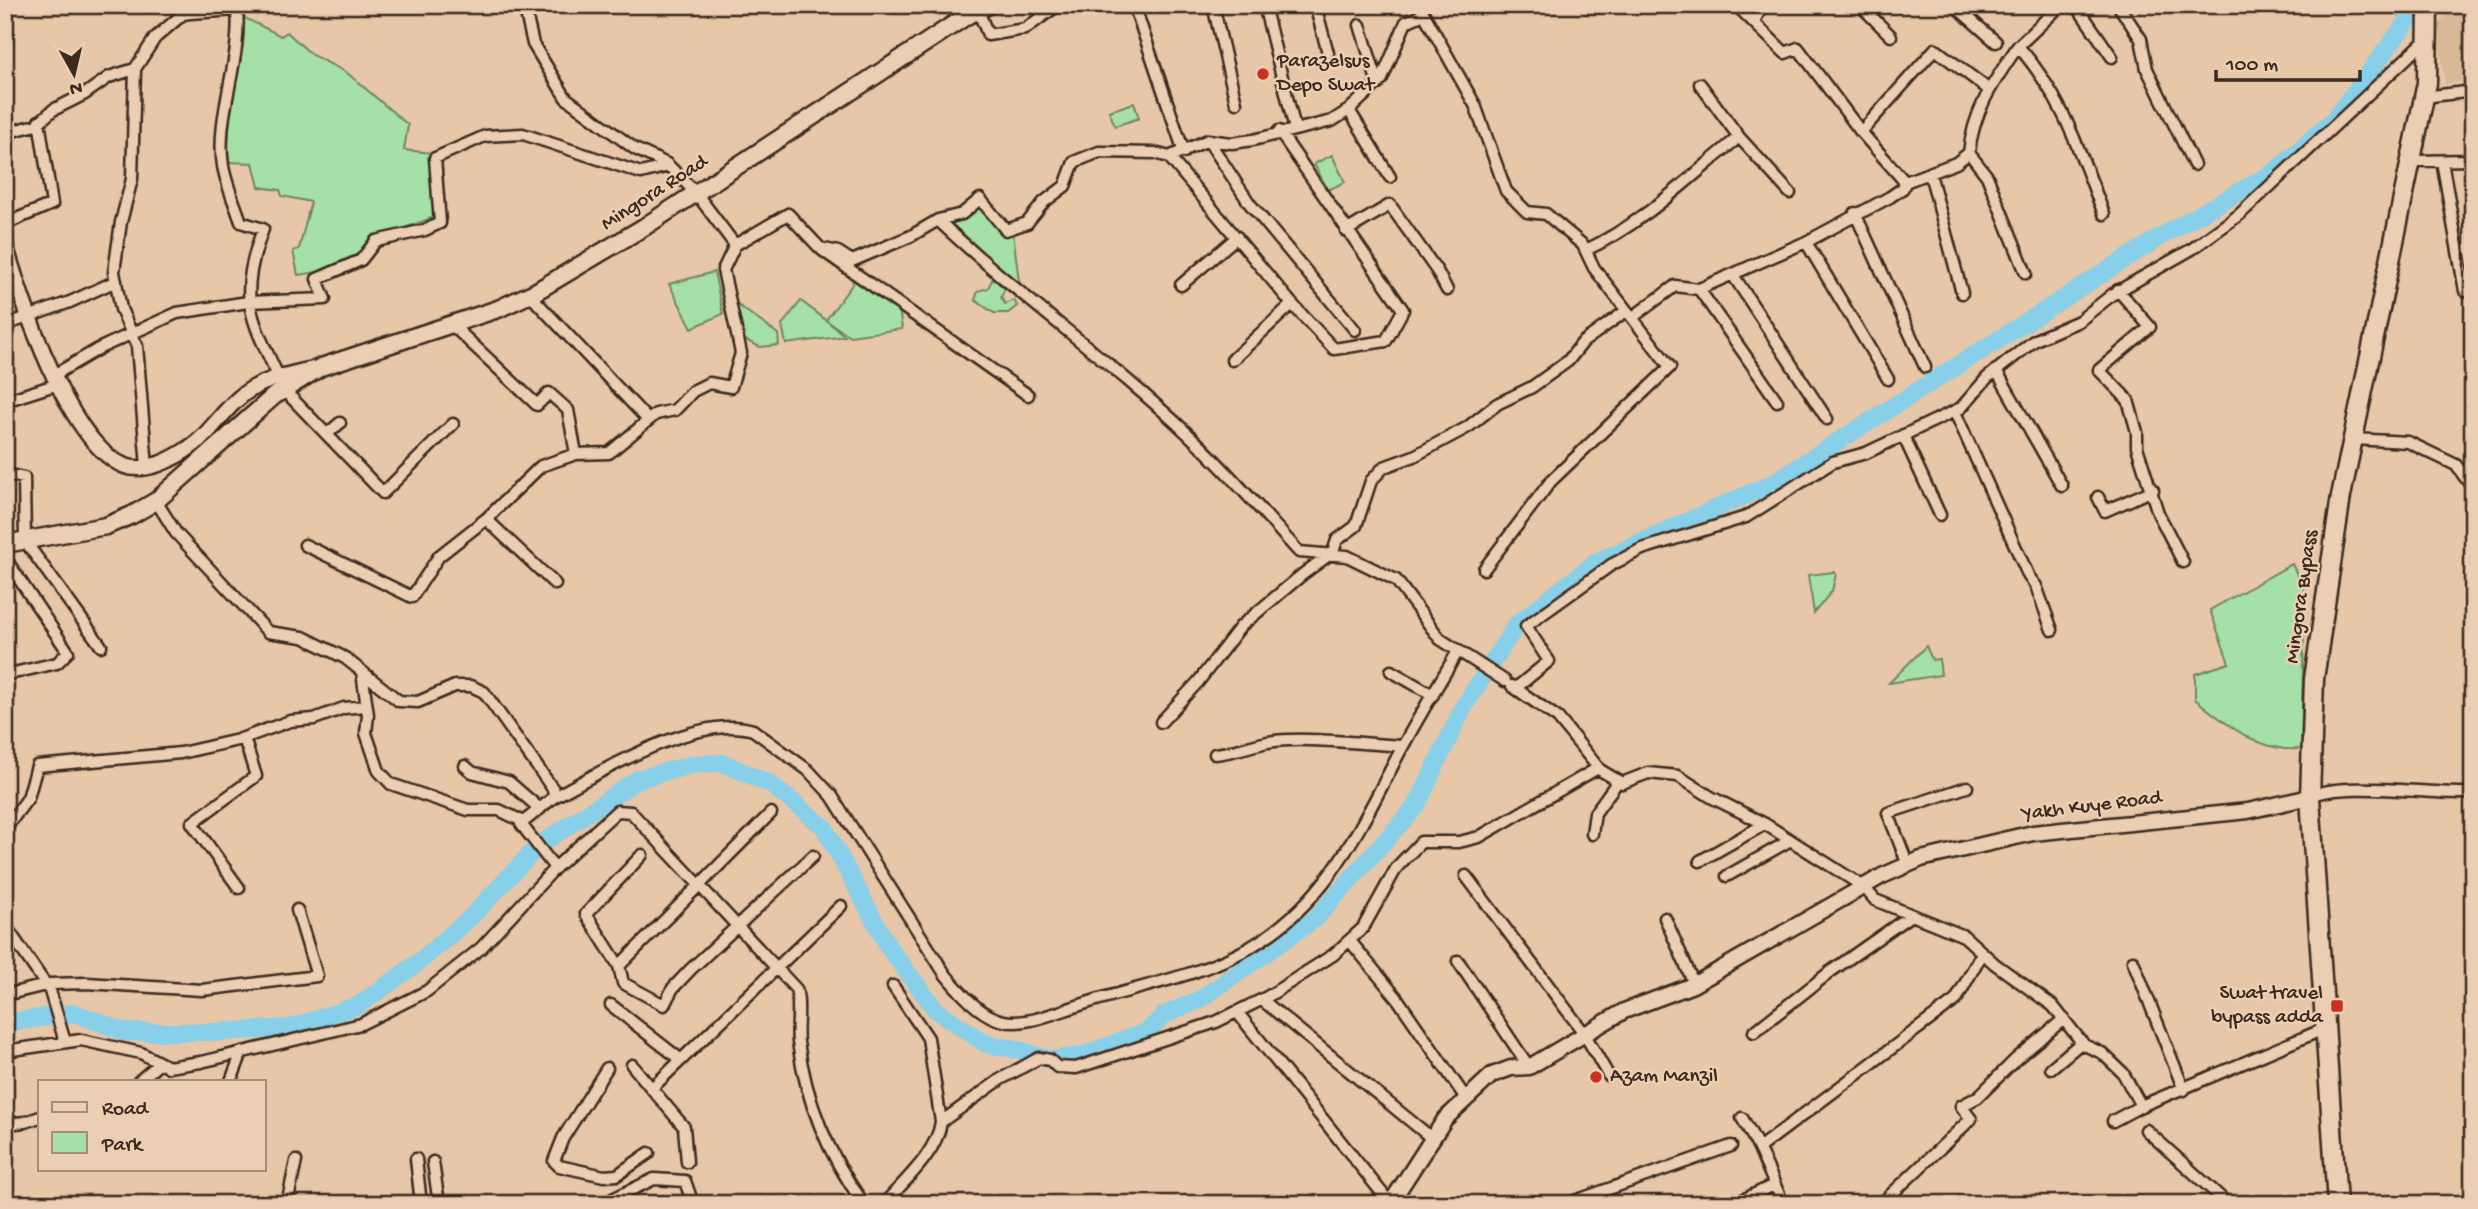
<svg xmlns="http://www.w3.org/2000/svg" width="2478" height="1209" font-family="'Gochi Hand',sans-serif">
	<rect width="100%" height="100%" fill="#e7c7a7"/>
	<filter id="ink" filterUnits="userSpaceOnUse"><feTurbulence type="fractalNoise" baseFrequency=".0143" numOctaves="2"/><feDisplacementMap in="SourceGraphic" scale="14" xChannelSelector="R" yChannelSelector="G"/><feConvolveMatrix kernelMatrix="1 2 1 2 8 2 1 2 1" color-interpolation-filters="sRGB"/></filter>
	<g filter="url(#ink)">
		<path fill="#d9b898" d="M2454,5H2473V80L2445,84L2437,27Z"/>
		<path fill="#a5e0a6" stroke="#708562" stroke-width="2" d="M241,16L281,36L287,32L312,55L346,72L408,125L404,150L433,153L437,216L369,241L362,253L333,270L298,275L293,251L299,249L311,202L282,196L280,190L259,187L253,163L229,162C225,114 240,64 241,16Z
			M1134,103L1139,118L1115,126L1109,111Z
			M1332,155L1345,182L1328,190L1314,164Z
			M978,205L1004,235L1013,233L1020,290L943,222Z
			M714,272L723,314L692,328L669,284Z
			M852,278L899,308L902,329L850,336L827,321L845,336L786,344L782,325L801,301L826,320L853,283Z
			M993,278L1005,289L1001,297L1005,304L1014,300L1017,306L1008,313H994L975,300L978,291L988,288Z
			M735,303L778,334L779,345L760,347L743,339Z
			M2292,564L2305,591L2301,749C2260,753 2226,724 2195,699V674L2229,663L2210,610Z
			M1834,572L1836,574L1832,591L1814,613L1808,575Z
			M1926,646L1932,660L1939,659L1941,675L1889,683Z"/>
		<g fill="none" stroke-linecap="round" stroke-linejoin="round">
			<path stroke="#88cfe9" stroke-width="18" d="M5,1023L75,1013L125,1032H218L290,1028L359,1005L419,962L471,917L538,846L638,779L695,764L723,763L770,784L824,827L889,948L936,1010L986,1044L1016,1049L1050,1060L1082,1056L1148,1031L1164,1015L1199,1000L1316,918L1417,805L1464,706L1517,624L1596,562L1771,484L2168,232L2274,172L2334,119L2420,5"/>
			<defs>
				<path id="street" d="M524,5L533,44L566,98L635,149L667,164L696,193L735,245L788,214L820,248L838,252L852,261L911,236L938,220C1018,296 1109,359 1189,435C1228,471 1263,513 1299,552L1347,556L1396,580L1440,639L1505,681
					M1134,5L1184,152
					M1213,5L1236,103
					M1264,5L1295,129
					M1315,5L1328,53
					M1419,5L1475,105L1506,191L1527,212L1546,214L1583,245L1594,268L1670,367L1551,481L1484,569
					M1736,5L1785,53L1798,48L1861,132L1905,182
					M1860,5L1891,36
					M1954,5L1996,42
					M2076,5L2112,57
					M2118,5L2141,39L2147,69L2194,165
					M978,10L988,35L1025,29L1058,5
					M190,13L237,10C242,60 215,117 223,166C226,184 235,204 241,222L263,229C238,298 249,314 279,378
					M1754,21L1763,5
					M1360,25L1378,84
					M2018,46L2061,5
					M135,69L132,179L121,222L114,272L121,309L137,346L147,467
					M1700,84L1739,137L1790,193
					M2424,97L2473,91
					M1349,110L1390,177
					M1861,132L1935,49L1988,89
					M5,133L36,125L53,110L85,94L109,77L135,69L155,38L183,14L190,13L191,5
					M1208,140L1250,204L1355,330
					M1969,153L1987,176L2026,273
					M1169,157L1292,304L1334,349L1386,341L1403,310L1279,131
					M2412,161L2473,160
					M2442,161L2465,291
					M1927,174L1932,181L1962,293
					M1855,213L1925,367
					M938,220L962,214L980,199L1006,230L1027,223L1044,202L1065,186L1074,162L1099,152L1155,153L1169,157L1208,140L1232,143L1253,140L1332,121L1349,110L1382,79L1406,22L1424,14
					M5,224L52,204L39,121
					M1346,231L1390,205L1437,271L1447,290
					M1806,242L1888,379
					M822,250L1028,395
					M1586,250C1643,224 1691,176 1739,137
					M1733,275L1827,419
					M1181,285L1237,237
					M1699,289L1777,401
					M2118,290L2150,327L2099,370L2128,400L2137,432V447L2158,513L2183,562
					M530,295L648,420
					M450,323L537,405L549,393L568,410L576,454
					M5,325L70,302L116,281
					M1232,360L1292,304
					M1996,370L2062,486
					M54,375L100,348L177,313L248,302L325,299L317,279L361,260L376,241L425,230L440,223L435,158L485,136L523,134L641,173L669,166
					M284,390L383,493L453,424
					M5,401L58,384
					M1955,412L2029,577L2036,586L2052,630
					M327,434L340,423
					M1903,435L1940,515
					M2353,439L2408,442L2456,465L2473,488
					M5,474L24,478L25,541L101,646
					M2098,497L2105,511L2153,490
					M156,501L176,533L268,632L303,637L345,658L399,701L418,702L455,686H471L484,692L553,789L554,797L521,824L555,868
					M486,519L555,584
					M305,545L412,597L439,556L486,519L541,466L576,454L609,453L656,414L675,410L693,391L709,383L731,387L741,353L723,270L735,245
					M5,558L68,652L57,663L5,675
					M1391,671L1433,695
					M362,672L368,715L366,733L379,771L391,784L468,810H499L522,821
					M1512,686L1558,718L1600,770L1622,783L1648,773L1678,776L1711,797L1765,824L1864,887L1875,900L1964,936L1995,964L2053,1006L2084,1045L2102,1053L2123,1073L2141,1106L2113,1121
					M1516,688L1549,661L1526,626L1611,565L1642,549L1746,517L1833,462L1866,453L1961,408L1987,378L2035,340L2079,321L2113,294L2192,249L2239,215L2427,39
					M1161,722L1198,682L1241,626L1303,574L1333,552L1337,540L1356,526L1371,481L1384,467L1414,456L1468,427L1497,404L1532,387L1568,361L1583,342L1626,311L1633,317L1675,286L1699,289L1806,242L1890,197L1903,188L1905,182L1956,163L1969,153C1973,110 1995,80 2018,46C2063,97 2079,151 2104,214
					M1215,754C1234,752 1249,746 1268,742C1301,736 1368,744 1403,746
					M465,766L472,772L509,782L540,809
					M554,797C602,771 698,713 753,730L808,770L832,796L945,974C1001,1043 1017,1024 1093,1001C1145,985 1202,975 1249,948C1323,905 1355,838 1392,767C1412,727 1436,689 1458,651
					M2310,797C2338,780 2436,795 2473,793
					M5,829L28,798L37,766L181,753L238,740L290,721L314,719L344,708L366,706
					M1592,834L1595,813L1618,781
					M642,855L586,914L619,966L623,983L664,1005L673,988L691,969L813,856
					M1700,861L1765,824
					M1908,865L1888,813L1967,787
					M1466,876L1584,1033L1608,1075
					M1727,876L1789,841
					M239,888L192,823L256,776L244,738
					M1665,918L1694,984
					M5,925L50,991L65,1042
					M1350,941L1397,998L1465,1097
					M1458,961L1529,1067
					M2133,961L2184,1090
					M619,966L771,813
					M5,995L50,984L86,983L202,990L317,976L297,910
					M1262,1000L1434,1140
					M611,1005L681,1060
					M1237,1012L1390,1203
					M1754,1032L1830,972L1911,915
					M5,1051L81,1040L141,1053L168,1067L201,1062L361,1024L427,991L481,948L555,868L617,811L631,812L796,989C801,1005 796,1025 798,1042C806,1103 828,1155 864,1204
					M632,1065L684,1127L687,1162
					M607,1068L563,1138L554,1161L559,1166L604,1176L617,1175L649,1153
					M2051,1068L2082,1042
					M139,1081L160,1063
					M231,1081L242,1052
					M653,1087L841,906
					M2141,1106L2324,1029
					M1742,1118C1759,1145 1770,1174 1783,1204
					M941,1122L1001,1079L1039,1058L1050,1060L1057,1067L1076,1068L1216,1022L1267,997L1333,955L1363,928L1397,867L1421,842H1459L1479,837L1598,768
					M5,1124L25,1122L40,1117
					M2146,1130L2228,1204
					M1760,1147L1956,1000L1982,953
					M416,1159L421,1204
					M433,1162L439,1204
					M287,1204L296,1161
					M602,1204L654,1179L685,1181L693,1204
					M884,1204C904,1181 937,1153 941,1122L928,1038L893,986
					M1566,1204L1731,1146
					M1734,1204L1774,1185
					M1881,1204L1971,1119L1961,1106L1978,1097L2016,1059L2064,1019"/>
				<path id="secondary" d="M5,244C21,299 69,445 125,466C145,473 169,461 186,450C208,437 220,414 239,398C259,380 287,375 313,369
					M1390,1204L1445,1119L1492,1075L1511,1068L1529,1067L1624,1011L1693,985L1882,876L1921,859L2033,833L2248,811L2310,797"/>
				<path id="primary" d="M5,544L106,526L132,515L156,501L274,396L321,367L498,309L535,292L644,227L968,15L988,5"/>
				<path id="highway" d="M2337,1204L2310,797L2314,679L2341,496L2427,83L2428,5"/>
			</defs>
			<use href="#street" stroke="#3b2a1e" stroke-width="15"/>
			<use href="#secondary" stroke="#3b2a1e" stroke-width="19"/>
			<use href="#primary" stroke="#3b2a1e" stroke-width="21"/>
			<use href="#highway" stroke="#3b2a1e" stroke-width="23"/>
			<use href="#street" stroke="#ecceb3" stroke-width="10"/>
			<use href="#secondary" stroke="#ecceb3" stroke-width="14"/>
			<use href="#primary" stroke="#ecceb3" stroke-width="16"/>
			<use href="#highway" stroke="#ecceb3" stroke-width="18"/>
		</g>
	</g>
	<g fill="#c8321e" stroke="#ecceb3" stroke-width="2.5">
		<circle cx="1263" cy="74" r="7"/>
		<rect x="2330" y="999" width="14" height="14" rx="3.5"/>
		<circle cx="1596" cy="1077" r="7"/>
	</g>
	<g text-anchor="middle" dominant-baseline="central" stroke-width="5" stroke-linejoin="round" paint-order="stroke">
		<g font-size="21" fill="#3b2a1e" stroke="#ecceb3" text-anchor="start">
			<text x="1277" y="62">Parazelsus<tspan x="1277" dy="24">Depo Swat</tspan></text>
			<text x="2323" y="994" text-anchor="end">Swat travel<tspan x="2323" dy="24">bypass adda</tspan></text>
			<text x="1610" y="1077">Azam Manzil</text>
		</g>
		<g font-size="21" fill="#3b2a1e" stroke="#ecceb3">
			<text transform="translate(655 194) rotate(-33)">Mingora Road</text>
			<text transform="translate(2303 597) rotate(-82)">Mingora Bypass</text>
			<text transform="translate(2092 807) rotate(-7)">Yakh Kuye Road</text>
		</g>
	</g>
	<rect width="2478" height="1209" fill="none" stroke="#ecceb3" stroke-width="28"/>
	<rect x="14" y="14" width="2450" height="1181" fill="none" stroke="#3b2a1e" stroke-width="2.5" filter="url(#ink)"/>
	<rect x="38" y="1080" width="228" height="91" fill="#ecceb3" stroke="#a58c77" stroke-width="2"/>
	<rect x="52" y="1102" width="35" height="10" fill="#ecceb3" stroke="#a58c77" stroke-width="2"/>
	<text x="102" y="1114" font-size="21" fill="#3b2a1e">Road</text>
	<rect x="52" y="1132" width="35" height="21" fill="#a5e0a6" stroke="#a58c77" stroke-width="2"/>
	<text x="102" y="1150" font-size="21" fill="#3b2a1e">Park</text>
	<g transform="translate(74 74) rotate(172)" stroke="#ecceb3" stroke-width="5" paint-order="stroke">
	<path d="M0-5L12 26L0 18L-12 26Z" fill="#3b2a1e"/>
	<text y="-10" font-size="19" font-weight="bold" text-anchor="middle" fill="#3b2a1e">N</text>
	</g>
	<path d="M2216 70v10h144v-10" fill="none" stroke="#3b2a1e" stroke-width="3.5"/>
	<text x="2226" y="70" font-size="21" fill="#3b2a1e" stroke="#ecceb3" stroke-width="5" paint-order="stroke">100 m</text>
</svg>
